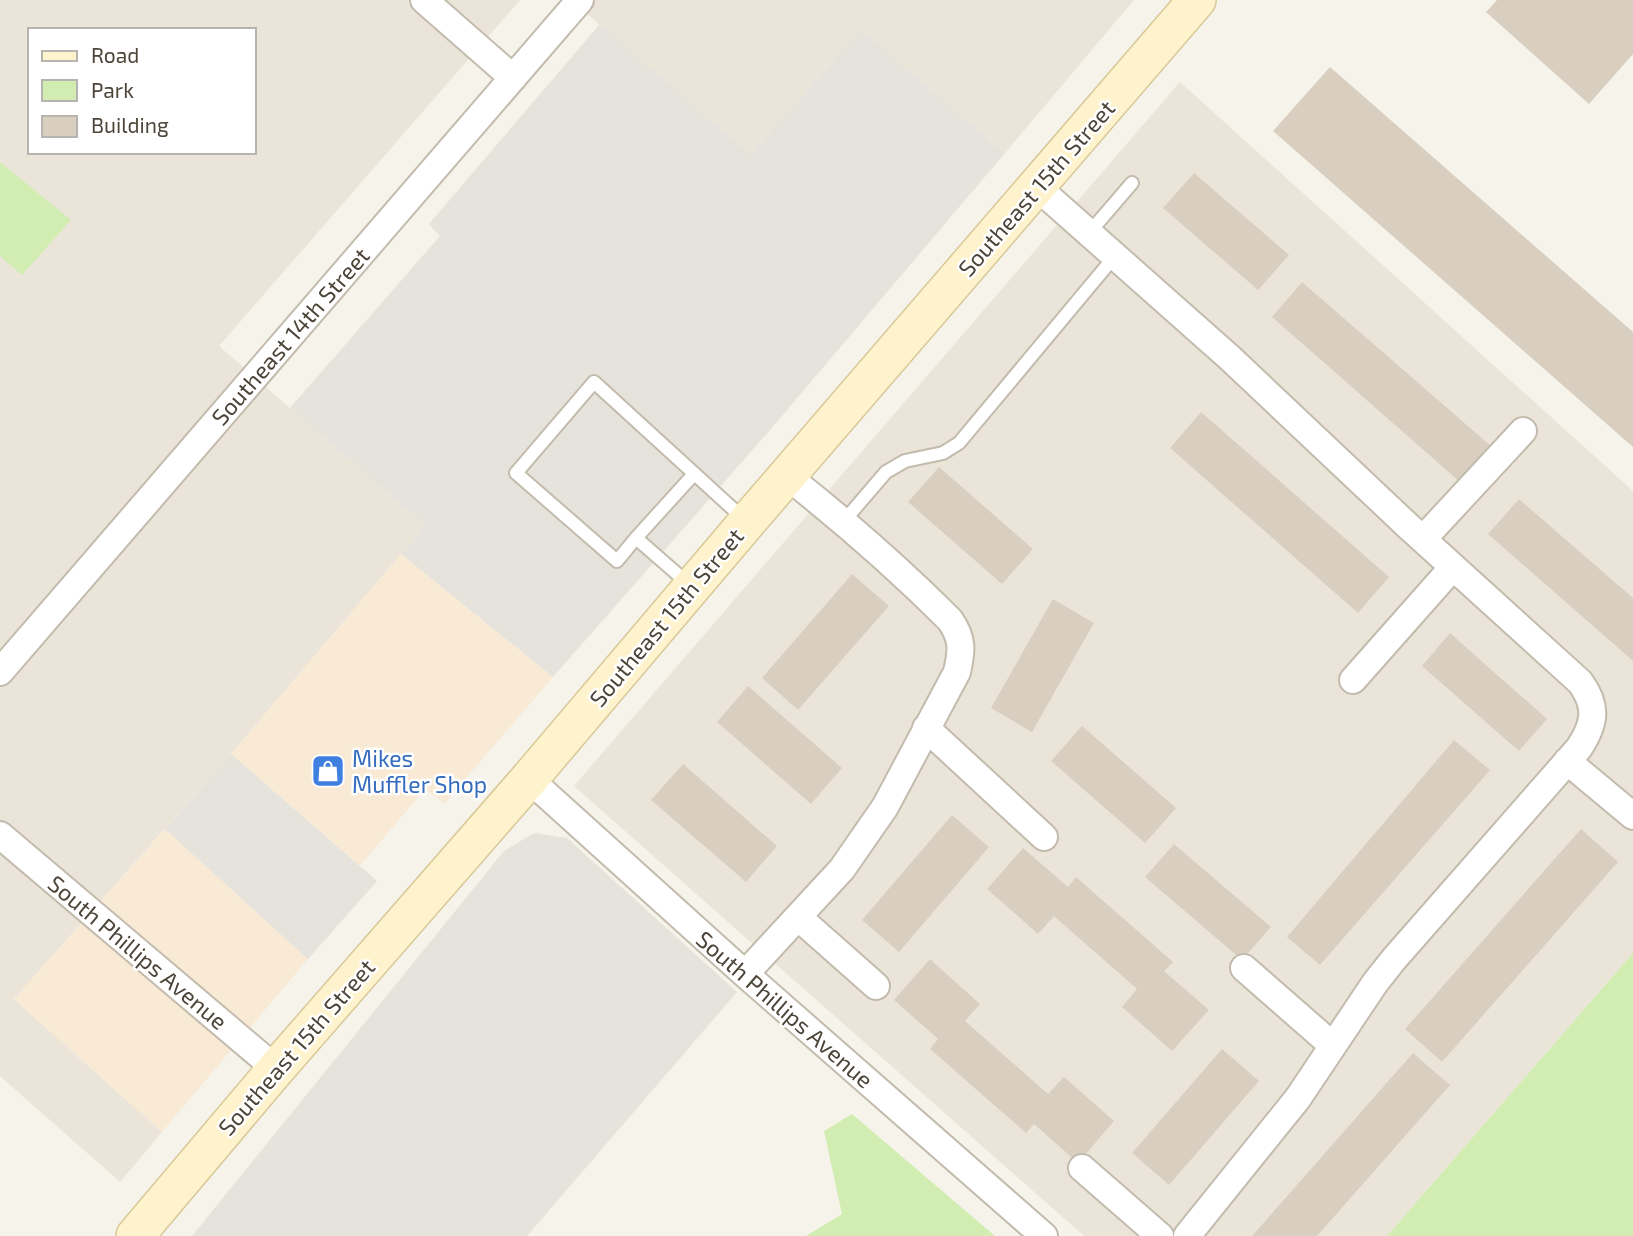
<svg xmlns="http://www.w3.org/2000/svg" width="1633" height="1236" font-family="'Exo 2',sans-serif">
	<rect width="100%" height="100%" fill="#f6f3eb"/>
	<path fill="#ebe5d9" fill-rule="evenodd" d="M0,0H520L219,346L425,526L231,754L14,999L162,1132L120,1182L0,1076ZM30,30H254V152H30Z
		M571,0H1134L1005,153L861,29L750,154Z
		M1180,82L1633,491V953L1387,1236H1084L574,786Z"/>
	<path fill="#f9ead6" d="M401,554L553,677L444,804L425,789L360,866L231,754Z
		M165,829L308,959L162,1132L14,999Z"/>
	<path fill="#e6e2dc" d="M600,24L750,154L861,29L1005,153L770,430L553,677L401,554L425,526L290,408L440,236L429,224Z
		M231,754L377,881L308,959L165,829Z
		M534,833L567,838L737,992L527,1236H192L504,851Z"/>
	<path fill="#d1edb2" d="M0,162L71,220L22,275L0,256Z
		M1633,953V1236H1387Z
		M852,1114L995,1236H806L842,1214L824,1131Z"/>
	<path fill="#d9cfc0" d="M1497,0H1633V54L1589,104L1486,12Z
		M1330,67L1633,332V447L1273,131Z
		M1194,173L1289,255L1258,290L1163,208Z
		M1302,282L1491,446L1460,482L1272,317Z
		M1201,412L1389,577L1358,613L1170,448Z
		M939,467L1033,549L1002,584L908,502Z
		M1519,499L1633,598V661L1488,534Z
		M852,574L889,606L798,710L762,678Z
		M1053,599L1094,623L1032,732L991,708Z
		M1450,633L1547,719L1519,751L1422,666Z
		M748,686L842,768L811,804L717,722Z
		M1082,726L1176,808L1145,843L1051,761Z
		M1454,740L1490,770L1320,965L1287,937Z
		M683,764L777,846L746,882L651,800Z
		M952,815L989,847L899,952L862,920Z
		M1581,829L1618,862L1442,1062L1405,1029Z
		M1174,844L1271,927L1242,960L1145,877Z
		M1023,848L1068,887L1076,877L1173,962L1164,971L1209,1010L1172,1051L1122,1007L1137,989L1054,916L1038,934L987,889Z
		M930,959L980,1004L965,1021L1048,1094L1064,1077L1114,1121L1078,1163L1034,1124L1026,1133L930,1049L938,1039L894,1000Z
		M1222,1049L1259,1081L1169,1185L1132,1153Z
		M1413,1053L1450,1085L1317,1236H1252Z"/>
	<g fill="none" stroke-linecap="round" stroke-linejoin="round">
		<defs>
			<path id="lane" d="M1089,233L1132,183
				M844,521L886,472L905,461L943,453L959,443L1115,256
				M636,538L694,474
				M691,586L636,538L617,561L516,473L594,382L744,519"/>
			<path id="street" d="M424,0L513,78
				M1037,187L1230,358L1408,526L1580,682C1598,706 1595,724 1579,748L1394,959L1375,983L1298,1098L1187,1236
				M1423,539L1523,431
				M0,672L580,0
				M1353,680L1453,567
				M926,728L1044,837
				M1567,761L1633,816
				M529,779L745,974L1044,1236
				M0,835L276,1069
				M798,917L876,986
				M1244,968L1332,1045
				M745,974L842,869L860,843L885,807L957,672C962,650 963,639 950,620C899,569 844,521 787,476
				M1082,1168L1160,1236"/>
			<path id="secondary" d="M135,1236L276,1069L529,779L747,522L1197,0"/>
		</defs>
		<use href="#lane" stroke="#c3bbad" stroke-width="16"/>
		<use href="#street" stroke="#c3bbad" stroke-width="30"/>
		<use href="#secondary" stroke="#d9c898" stroke-width="40"/>
		<use href="#lane" stroke="#fff" stroke-width="12"/>
		<use href="#street" stroke="#fff" stroke-width="26"/>
		<use href="#secondary" stroke="#fff3cd" stroke-width="37"/>
	</g>
	<defs>
		<symbol id="shop-square" viewBox="-11 -11 22 22"><rect x="-9" y="-9" width="18" height="18" rx="4" fill="#3f7fe0" stroke="#fff"/><path d="M-5-2.5h2.3a2.7 3.5 0 0 1 5.4 0H5L5.5 6h-11ZM-1.5-2.5h3a1.5 2.3 0 0 0-3 0Z" fill="#fff"/></symbol>
	</defs>
	<g fill-rule="evenodd">
		<use href="#shop-square" x="309" y="752" width="38" height="38"/>
	</g>
	<g text-anchor="middle" dominant-baseline="central" stroke-width="5" stroke-linejoin="round" paint-order="stroke">
		<g font-size="23" fill="#4c4438" stroke="#fff">
			<text transform="translate(1036 188) rotate(-49)">Southeast 15th Street</text>
			<text transform="translate(290 336) rotate(-49)">Southeast 14th Street</text>
			<text transform="translate(666 617) rotate(-50)">Southeast 15th Street</text>
			<text transform="translate(138 952) rotate(40)">South Phillips Avenue</text>
			<text transform="translate(785 1009) rotate(41)">South Phillips Avenue</text>
			<text transform="translate(296 1047) rotate(-49)">Southeast 15th Street</text>
		</g>
		<g font-size="23" fill="#366cbe" stroke="#fff" text-anchor="start">
			<text x="352" y="758">Mikes<tspan x="352" dy="26">Muffler Shop</tspan></text>
		</g>
	</g>
	<rect x="28" y="28" width="228" height="126" fill="#ffffff" stroke="#b7b4af" stroke-width="2"/>
	<rect x="42" y="51" width="35" height="10" fill="#fff3cd" stroke="#b7b4af" stroke-width="2"/>
	<text x="91" y="63" font-size="21" fill="#4c4438">Road</text>
	<rect x="42" y="80" width="35" height="21" fill="#d1edb2" stroke="#b7b4af" stroke-width="2"/>
	<text x="91" y="98" font-size="21" fill="#4c4438">Park</text>
	<rect x="42" y="116" width="35" height="21" fill="#d9cfc0" stroke="#b7b4af" stroke-width="2"/>
	<text x="91" y="133" font-size="21" fill="#4c4438">Building</text>
</svg>
